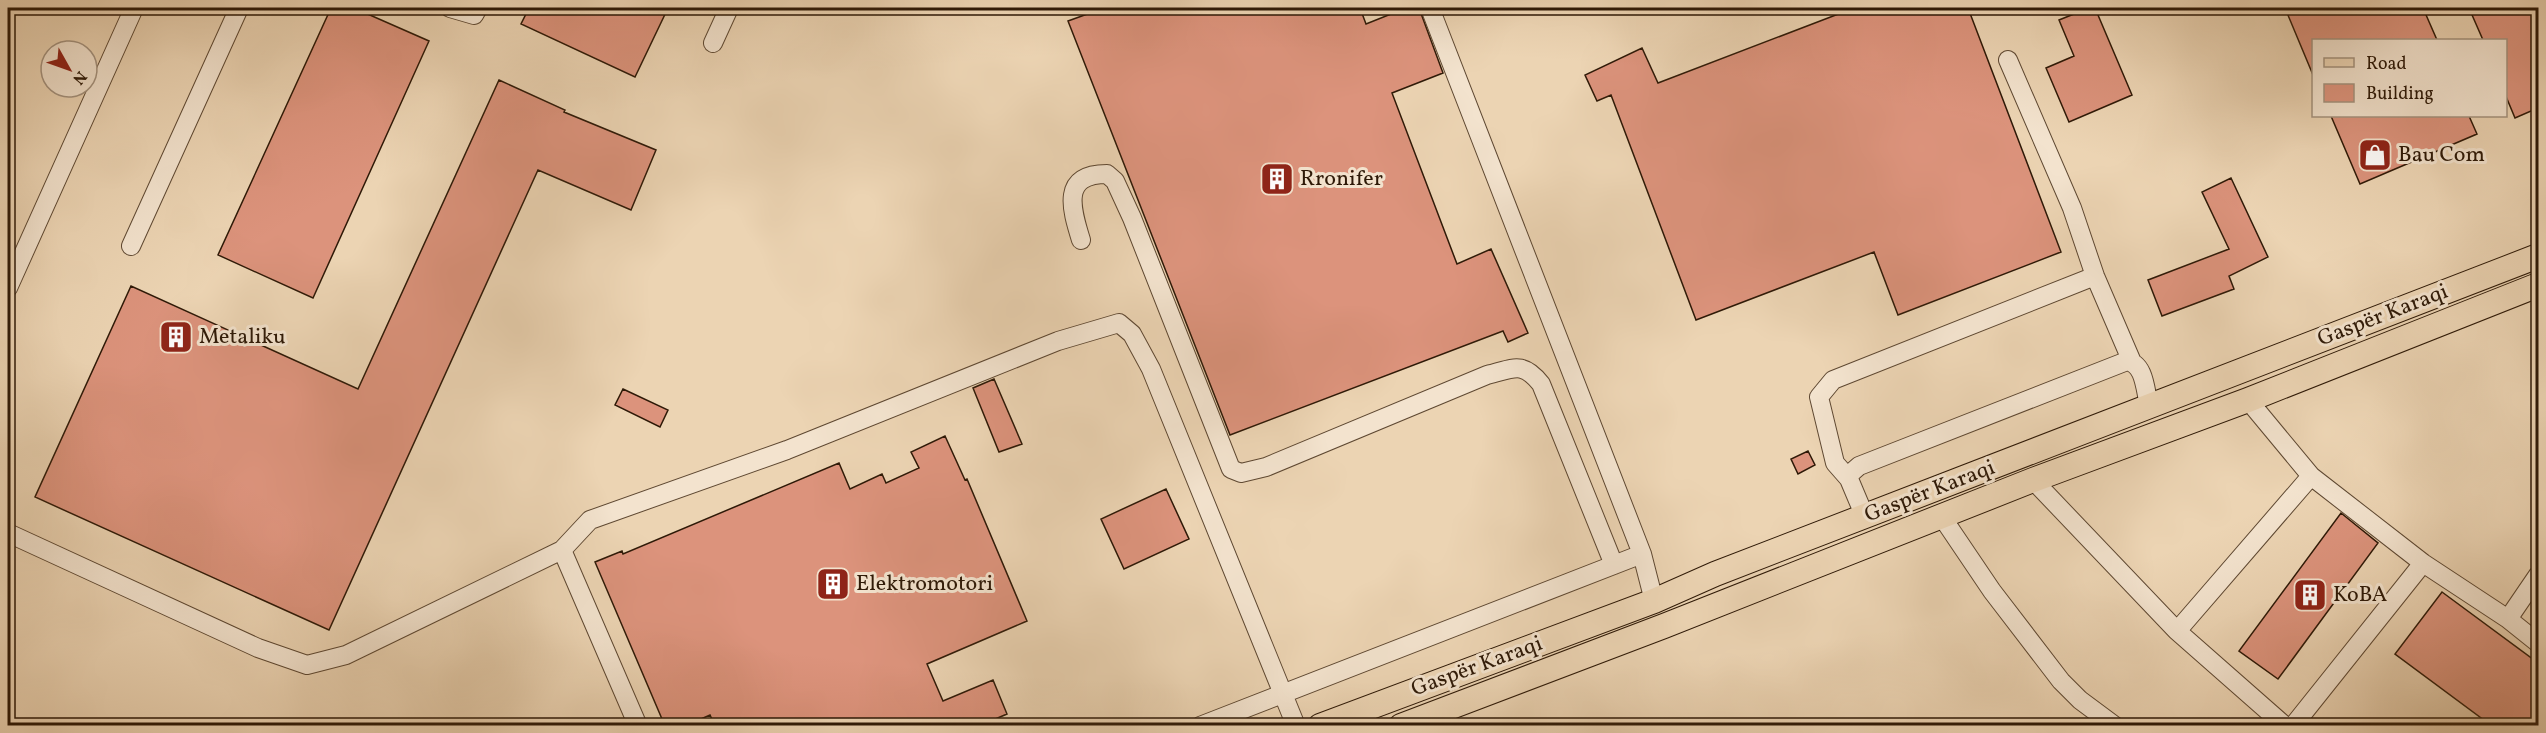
<svg xmlns="http://www.w3.org/2000/svg" width="2546" height="733" font-family="Vollkorn,serif">
	<rect width="100%" height="100%" fill="#ecd4b3"/>
	<filter id="stains"><feTurbulence type="fractalNoise" baseFrequency=".00333" numOctaves="4"/><feColorMatrix values="0 0 0 0 .2 0 0 0 0 .09 0 0 0 0 .02 0 0 0 .5 -.17"/></filter>
	<radialGradient id="worn" r=".72"><stop offset=".6" stop-color="#630" stop-opacity="0"/><stop offset="1" stop-color="#630" stop-opacity=".3"/></radialGradient>
	<path fill="#dc937c" stroke="#2e1907" stroke-width="1.5" d="M331,8H354L429,41L313,298L218,255Z
		M529,8H668L635,77L521,24Z
		M1104,8H1360L1366,24L1406,8H1419L1443,73L1392,93L1457,264L1491,249L1528,333L1508,342L1503,331L1230,435L1068,21Z
		M1854,8H1968L2061,252L1898,315L1874,252L1696,320L1611,95L1597,101L1585,75L1642,48L1658,83Z
		M2089,8H2095L2132,95L2069,122L2046,68L2074,56L2059,20Z
		M2285,8H2423L2437,40H2313V75Z
		M2469,8H2538V108L2515,118L2505,94V40H2483Z
		M499,80L565,110L564,112L656,150L631,210L538,170L329,630L35,497L131,286L358,389Z
		M2331,116H2469L2477,134L2360,184Z
		M2231,178L2268,257L2229,276L2234,289L2162,316L2148,280L2229,249L2202,192Z
		M994,379L1022,444L999,452L973,388Z
		M623,389L668,410L660,427L615,405Z
		M945,436L965,480L967,479L1027,621L927,664L943,701L993,680L1007,714L979,726H715L710,715L685,726H665L595,562L622,551L623,554L839,463L850,489L882,474L886,483L919,468L911,452Z
		M1808,451L1815,465L1798,474L1791,459Z
		M1166,489L1189,539L1124,569L1101,519Z
		M2341,513L2378,543L2278,679L2239,651Z
		M2442,592L2538,663V726H2492L2395,654Z"/>
	<g fill="none" stroke-linecap="round" stroke-linejoin="round">
		<defs>
			<path id="minor" d="M450,8L474,15L478,8
				M1430,8L1642,554L1654,601
				M713,43L729,8
				M2008,60L2072,208L2095,276L2132,362
				M1081,240C1071,208 1061,174 1107,174L1115,181L1132,218L1231,469L1241,473L1266,467L1487,375C1513,369 1522,360 1541,384L1614,565
				M131,246L239,8
				M8,288L134,8
				M2248,400L2311,476L2423,563L2508,619
				M1849,479L1835,463L1819,397L1833,380L2095,276
				M2033,480L2177,631L2285,726
				M1865,517L1849,479L1851,473L1859,466L2127,361C2145,364 2145,390 2149,405
				M1942,517L1992,591L2061,681L2080,700L2115,726
				M8,533L258,648L307,665L346,655L562,550L590,520L787,450L1058,341L1119,323L1132,334L1151,369L1296,726
				M562,550L638,726
				M2538,575L2508,619L2538,643
				M2177,631L2311,476
				M1200,726L1642,554
				M2293,726L2423,563"/>
			<path id="major" d="M1320,726L1654,601L1715,574L2538,256
				M1401,726L1664,626L2033,480L2248,400L2538,285"/>
		</defs>
		<use href="#minor" stroke="#5e4832" stroke-width="20"/>
		<use href="#major" stroke="#2e1907" stroke-width="26"/>
		<use href="#minor" stroke="#f3e3ce" stroke-width="18"/>
		<use href="#major" stroke="#ecd4b3" stroke-width="24"/>
	</g>
	<defs>
		<symbol id="shop-square" viewBox="-11 -11 22 22"><rect x="-9" y="-9" width="18" height="18" rx="4" fill="#8f2418" stroke="#f3e3ce"/><path d="M-5-2.5h2.3a2.7 3.5 0 0 1 5.4 0H5L5.5 6h-11ZM-1.5-2.5h3a1.5 2.3 0 0 0-3 0Z" fill="#fff"/></symbol>
		<symbol id="building-square" viewBox="-11 -11 22 22"><rect x="-9" y="-9" width="18" height="18" rx="4" fill="#8f2418" stroke="#f3e3ce"/><path d="M-4-6H4V6H1V3H-1V6H-4ZM-2.5-4.3h1.7v1.8h-1.7ZM.8-4.3h1.7v1.8H.8ZM-2.5-1h1.7V.8h-1.7ZM.8-1h1.7V.8H.8Z" fill="#fff"/></symbol>
	</defs>
	<g fill-rule="evenodd">
		<use href="#shop-square" x="2356" y="136" width="38" height="38"/>
		<use href="#building-square" x="1258" y="160" width="38" height="38"/>
		<use href="#building-square" x="157" y="318" width="38" height="38"/>
		<use href="#building-square" x="814" y="565" width="38" height="38"/>
		<use href="#building-square" x="2291" y="576" width="38" height="38"/>
	</g>
	<g text-anchor="middle" dominant-baseline="central" stroke-width="6" stroke-linejoin="round" paint-order="stroke">
		<g font-size="22" fill="#2e1907" stroke="#f3e3ce" text-anchor="start">
			<text x="2398" y="155">Bau Com</text>
			<text x="1300" y="179">Rronifer</text>
			<text x="199" y="337">Metaliku</text>
			<text x="856" y="584">Elektromotori</text>
			<text x="2333" y="595">KoBA</text>
		</g>
		<g font-size="22" fill="#2e1907" stroke="#f3e3ce">
			<text transform="translate(2383 316) rotate(-21)">Gaspër Karaqi</text>
			<text transform="translate(1930 492) rotate(-21)">Gaspër Karaqi</text>
			<text transform="translate(1477 667) rotate(-20)">Gaspër Karaqi</text>
		</g>
	</g>
	<rect width="2546" height="733" fill="none" stroke="#ecd4b3" stroke-width="30"/>
	<rect x="9" y="9" width="2528" height="715" fill="none" stroke="#2e1907" stroke-width="3"/>
	<rect x="15" y="15" width="2516" height="703" fill="none" stroke="#2e1907" stroke-width="1.5"/>
	<rect x="2312" y="39" width="195" height="78" fill="#f3e3ce" stroke="#a4927e" stroke-width="1.5"/>
	<rect x="2324" y="58" width="30" height="9" fill="#ecd4b3" stroke="#a4927e" stroke-width="1.5"/>
	<text x="2366" y="69" font-size="18" fill="#2e1907">Road</text>
	<rect x="2324" y="84" width="30" height="18" fill="#dc937c" stroke="#a4927e" stroke-width="1.5"/>
	<text x="2366" y="99" font-size="18" fill="#2e1907">Building</text>
	<g transform="translate(69 69) rotate(130)"><circle r="28" fill="#f3e3ce" stroke="#a4927e" stroke-width="1.5"/>
	<path d="M0-4.5L10 22L0 15L-10 22Z" fill="#8f2418"/>
	<text y="-9" font-size="16" font-weight="bold" text-anchor="middle" fill="#2e1907">N</text>
	</g>
	<rect width="100%" height="100%" filter="url(#stains)"/>
	<rect width="100%" height="100%" fill="url(#worn)"/>
</svg>
